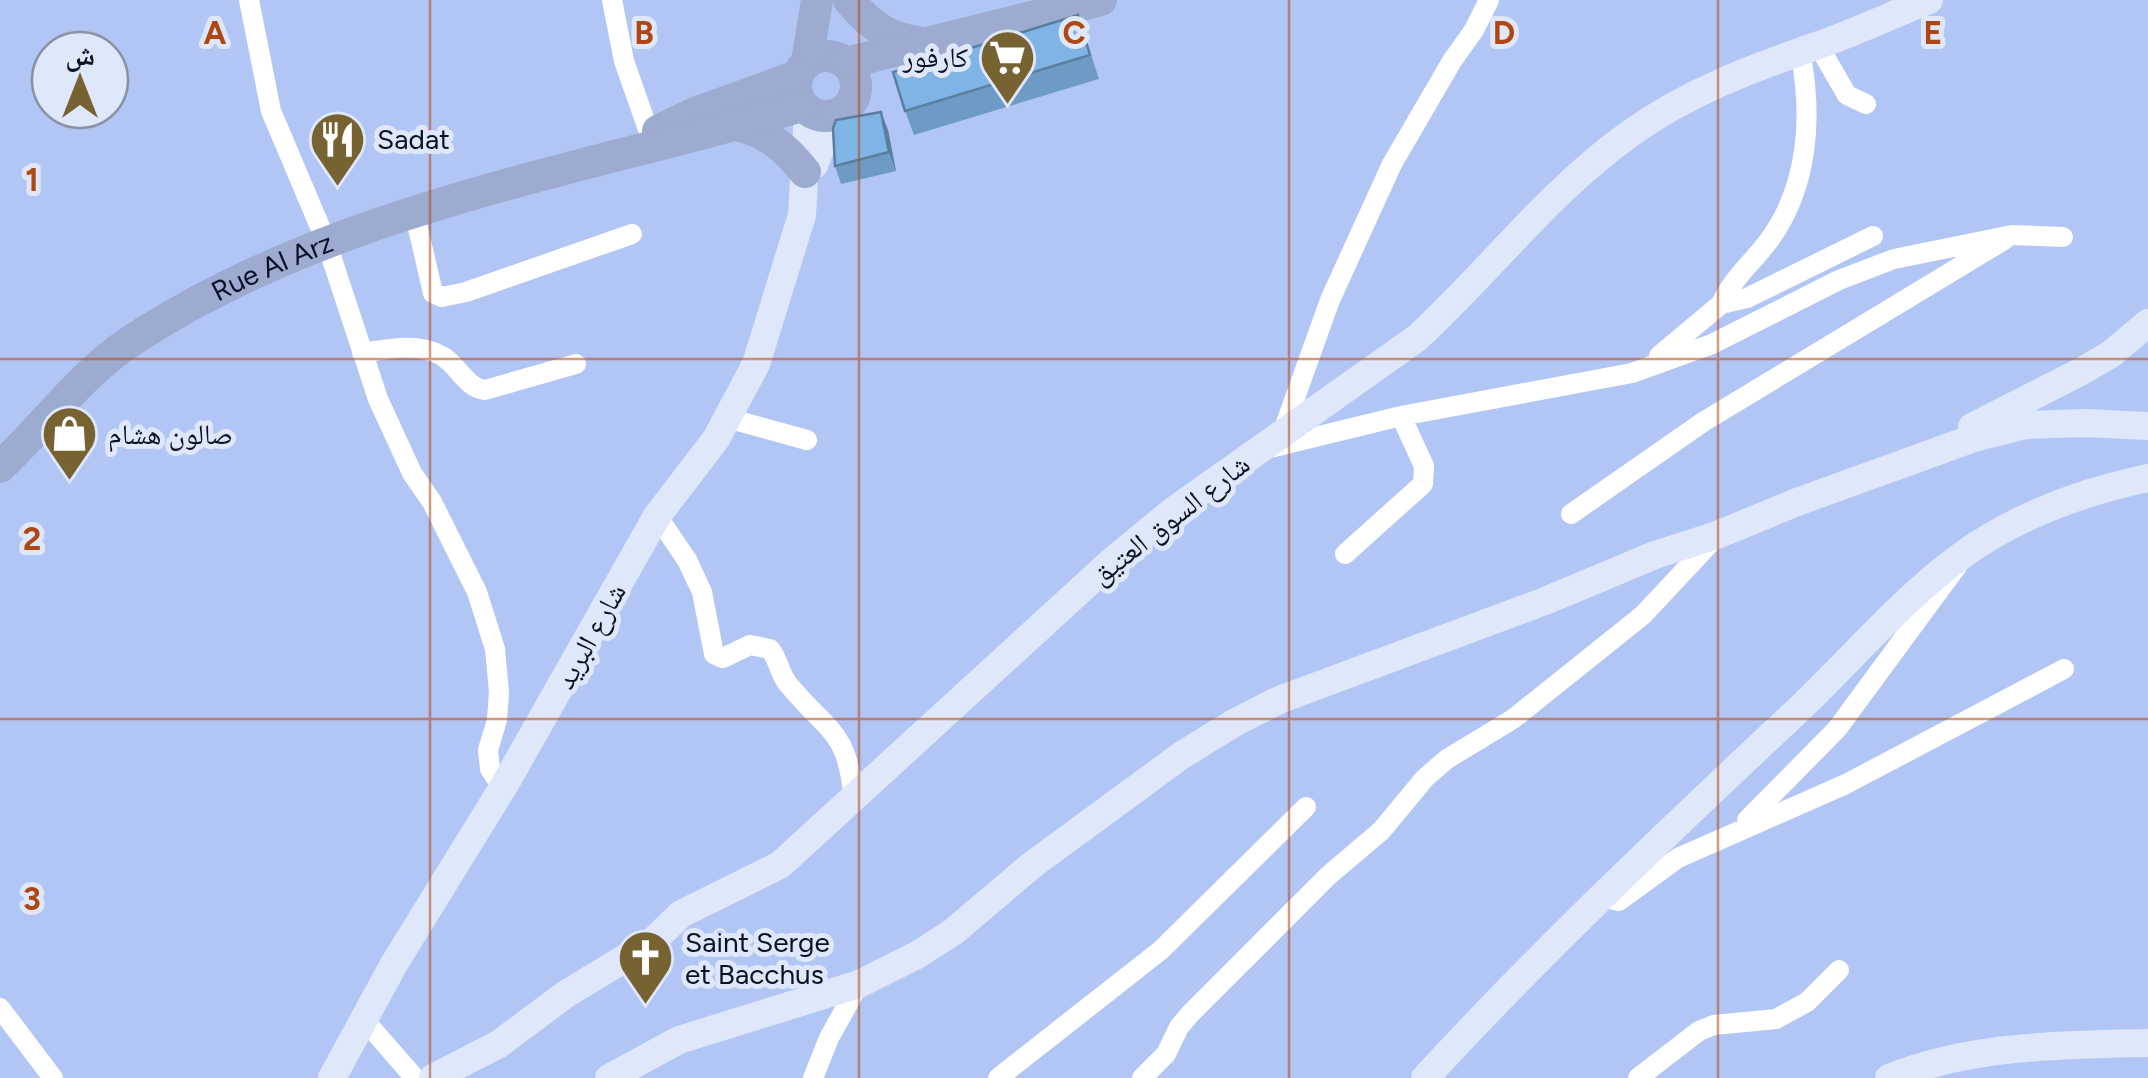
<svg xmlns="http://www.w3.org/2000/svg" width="2148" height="1078" font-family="Figtree,'Noto Naskh Arabic',sans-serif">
	<rect width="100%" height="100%" fill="#b2c6f6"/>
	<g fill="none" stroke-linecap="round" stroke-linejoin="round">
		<path stroke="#fff" stroke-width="20" d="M249,0L271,111L326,241L378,399L412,473L432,502L477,592L495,649L499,692L497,720L488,750L490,769L498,781L505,784
			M612,0L624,61L650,135
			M1818,45L1847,95L1866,104
			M1800,51C1813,116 1809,188 1767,243C1751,264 1732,279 1721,304L1747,298L1873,236
			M414,211L433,293L442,297L466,292L632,234
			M362,353C387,349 419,342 442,356C458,365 466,388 485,390L576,364
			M1659,356L1721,304
			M727,418L807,440
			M1282,434L1330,300L1392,164L1452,61L1474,30L1489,0
			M1270,448L1401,416L1632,373L1712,344L1839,280L1894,259L2012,235L2063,237
			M1571,514L1703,422L2004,240
			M657,516L687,560L702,592L714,654L723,658L750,645L770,649C779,660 779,673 788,684C829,734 847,728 854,800
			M1345,554L1423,484L1424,466L1401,416
			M1747,820L1837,729L1957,566
			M1606,893L1610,899L1619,901L1678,858L1846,784L2064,669
			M0,1008L53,1078
			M365,1021L415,1078
			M813,1078L829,1038L859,984
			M998,1078L1161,950L1306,807
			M1142,1078L1166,1054L1179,1027L1190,1014L1329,875L1381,831L1425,778L1447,759L1513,719L1643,615L1715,538
			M1638,1078L1699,1031L1714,1025L1776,1019L1807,1002L1839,970"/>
		<path stroke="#dfe7fb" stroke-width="28" d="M814,165L833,116
			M1972,427L2082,371L2111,354L2148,323
			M332,1078L394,964L505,784L657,516L716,439L756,364L802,215L808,111
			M433,1078L499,1044L566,994L652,942L681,914L780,865L1111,562L1173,511L1417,338C1490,271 1549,191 1631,133C1688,92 1751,69 1816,46C1854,33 1892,15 1929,0
			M609,1078L679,1040L859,984L917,955L953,932L1032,865L1182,755L1234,723L1279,700L1545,601L1655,555L1717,535L1797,502L1974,438L2026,425L2085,423L2148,426
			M1425,1078C1543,950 1669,831 1796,712C1851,660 1900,601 1961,556C2016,516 2082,492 2148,478
			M1889,1078C1971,1045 2061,1045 2148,1043"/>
		<g stroke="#9cabcf" stroke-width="32">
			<path d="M849,0C870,26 889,39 923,43"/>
			<circle cx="826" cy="86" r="30"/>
			<path d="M807,62L817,0"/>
			<path d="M846,63L1101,0"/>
			<path d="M736,125C767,132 785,147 805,172"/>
			<path d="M658,131L695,113L797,76"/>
			<path id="s1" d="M0,467C43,427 82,373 131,341C334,208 574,173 802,106"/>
		</g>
	</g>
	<path fill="#6d9bc5" d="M1078,15L1099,79L914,135L905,111Z
		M888,130L896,171L841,184L835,166Z"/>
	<path fill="#597ea0" d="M881,112L888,130L896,171L889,152Z"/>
	<path fill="#7fb4e5" stroke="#597ea0" stroke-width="2.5" d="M1078,15L1090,55L905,111L893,72Z
		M881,112L889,152L835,166L833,128L836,120Z"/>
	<path fill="none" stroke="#b04712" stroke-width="2.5" stroke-opacity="0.55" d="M430,0V1078M859,0V1078M1289,0V1078M1718,0V1078M0,359H2148M0,719H2148"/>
	<defs>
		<symbol id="supermarket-pin" viewBox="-11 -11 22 30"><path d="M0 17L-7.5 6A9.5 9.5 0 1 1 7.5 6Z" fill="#776332" stroke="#dfe7fa"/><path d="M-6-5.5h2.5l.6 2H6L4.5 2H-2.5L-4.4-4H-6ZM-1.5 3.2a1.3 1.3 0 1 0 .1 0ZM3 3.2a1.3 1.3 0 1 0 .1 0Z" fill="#fff"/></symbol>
		<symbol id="restaurant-pin" viewBox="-11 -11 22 30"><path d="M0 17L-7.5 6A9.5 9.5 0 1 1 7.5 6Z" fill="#776332" stroke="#dfe7fa"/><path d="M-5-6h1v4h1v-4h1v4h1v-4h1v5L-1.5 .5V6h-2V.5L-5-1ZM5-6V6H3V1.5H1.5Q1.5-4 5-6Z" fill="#fff"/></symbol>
		<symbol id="shop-pin" viewBox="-11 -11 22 30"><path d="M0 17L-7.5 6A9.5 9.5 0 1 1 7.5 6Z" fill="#776332" stroke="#dfe7fa"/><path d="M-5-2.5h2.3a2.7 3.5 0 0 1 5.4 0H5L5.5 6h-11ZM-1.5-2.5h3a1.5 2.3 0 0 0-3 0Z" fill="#fff"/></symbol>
		<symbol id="church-pin" viewBox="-11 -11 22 30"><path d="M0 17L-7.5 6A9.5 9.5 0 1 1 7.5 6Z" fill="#776332" stroke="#dfe7fa"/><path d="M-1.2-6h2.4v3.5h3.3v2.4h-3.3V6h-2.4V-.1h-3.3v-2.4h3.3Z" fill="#fff"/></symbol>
	</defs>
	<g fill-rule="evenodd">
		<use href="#supermarket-pin" x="976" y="26" width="63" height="86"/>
		<use href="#restaurant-pin" x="306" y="108" width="63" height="86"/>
		<use href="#shop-pin" x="38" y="402" width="63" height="86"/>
		<use href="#church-pin" x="614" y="926" width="63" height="86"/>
	</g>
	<g text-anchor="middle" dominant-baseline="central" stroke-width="10" stroke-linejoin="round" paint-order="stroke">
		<g font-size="28" fill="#091126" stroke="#dfe7fa" text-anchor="start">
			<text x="968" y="57" text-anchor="end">كارفور</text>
			<text x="377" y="139">Sadat</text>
			<text x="108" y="434">صالون هشام</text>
			<text x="685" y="942">Saint Serge<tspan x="685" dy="32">et Bacchus</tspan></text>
		</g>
		<g font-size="28" fill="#091126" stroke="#dfe7fa">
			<text stroke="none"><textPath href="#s1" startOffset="342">Rue Al Arz</textPath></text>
			<text transform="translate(1170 519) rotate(-38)">شارع السوق العتيق</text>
			<text transform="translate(590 636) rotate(-61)">شارع البريد</text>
		</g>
	</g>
	<g font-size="32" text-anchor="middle" font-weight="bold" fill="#b04712" stroke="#dfe7fa" stroke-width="10" stroke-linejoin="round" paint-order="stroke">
		<text x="215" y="44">A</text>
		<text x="644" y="44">B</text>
		<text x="1074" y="44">C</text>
		<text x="1504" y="44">D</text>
		<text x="1933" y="44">E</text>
		<text x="32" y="191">1</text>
		<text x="32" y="550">2</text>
		<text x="32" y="910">3</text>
	</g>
	<g transform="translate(80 80)"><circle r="48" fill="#dfe7fa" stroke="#8991a5" stroke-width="2.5"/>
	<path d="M0-8L18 38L0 25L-18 38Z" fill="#776332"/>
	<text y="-15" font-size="28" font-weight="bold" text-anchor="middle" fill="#091126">ش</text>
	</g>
</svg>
